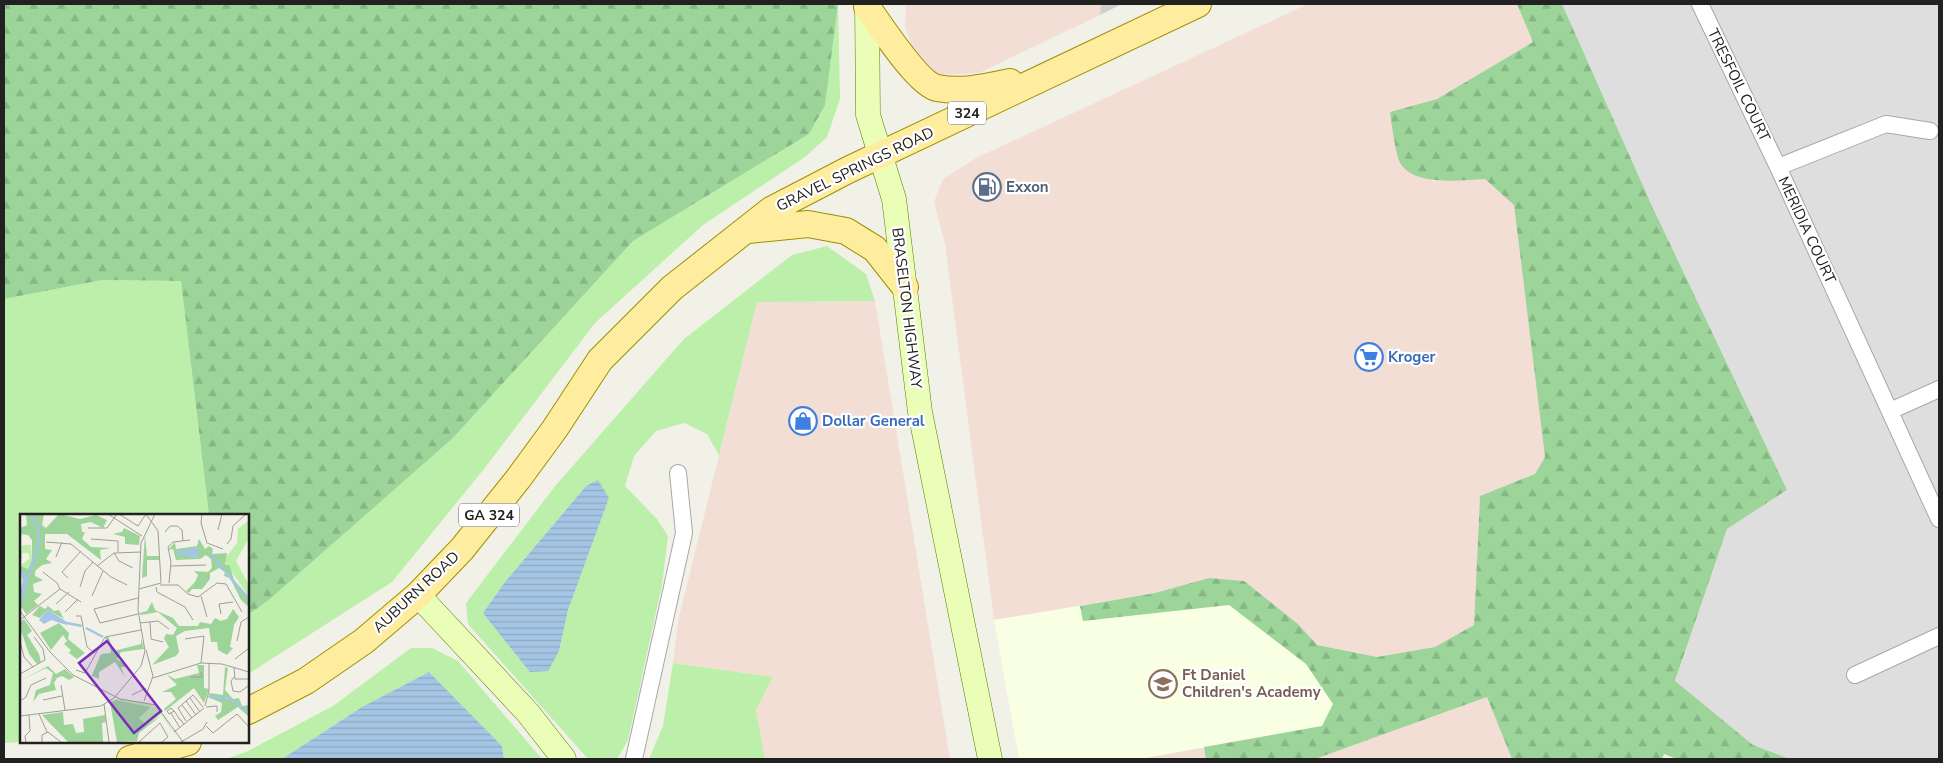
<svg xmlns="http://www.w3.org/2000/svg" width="1943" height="763" font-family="'Nunito Sans',sans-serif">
	<defs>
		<pattern id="forest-firs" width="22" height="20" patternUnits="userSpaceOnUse" patternTransform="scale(1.25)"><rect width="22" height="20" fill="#9cd499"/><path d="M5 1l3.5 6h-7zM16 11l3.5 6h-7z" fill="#86b684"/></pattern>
		<pattern id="water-rules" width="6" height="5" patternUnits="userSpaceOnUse" patternTransform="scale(1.25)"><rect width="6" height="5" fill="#a4c5e3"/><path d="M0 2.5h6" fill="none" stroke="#8da9c2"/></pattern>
	</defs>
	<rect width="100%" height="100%" fill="#f2f1e7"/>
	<path fill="#dfdede" d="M1562,4H1939V759H1790L1753,745L1675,682L1727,529L1787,490L1652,206Z"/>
	<path fill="#f3ded5" d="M906,4H1101L1100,15L979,73L937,75L918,63L905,27Z
		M1308,4H1517L1533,42L1437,99L1390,112L1432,181L1485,179L1514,205L1545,457L1535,474L1480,496L1474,625L1435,647L1377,657L1317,645L1298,624L1244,581L1209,578L1155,593L994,620L945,244L934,202L943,179L976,158Z
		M875,301L950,759H765L756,710L773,677L673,663L678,621L757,302Z
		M1487,697L1512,759H1315Z
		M1204,747L1206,759H1140Z"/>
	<path fill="#f8ffe3" d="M1229,604L1306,664L1334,704L1322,726L1140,759H1019L994,620L1080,606L1083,621Z"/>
	<path fill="#cfcfcf" d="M1101,4H1122L1100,15Z"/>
	<path fill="#bbefaa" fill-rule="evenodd" d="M838,4L840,99L827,137L805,157L703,225L595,323L484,469L392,582L248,674V615L270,599L453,438L633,241L809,134L825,104Z
		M827,246L866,274L875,301L757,302L719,455L707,434L684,423L656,431L634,456L625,486L657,519L668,536L662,585L628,740L617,759H588L468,624L466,603L556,485L684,339L792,255ZM586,486L609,498L568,610L559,651L483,613L505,582Z
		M102,280L181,281L209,515L21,516V742H24L4,743V299Z
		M411,648H432L458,661L542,759H504L502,746L429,672L362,707L282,759H226L246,752L333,706Z
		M673,663L773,677L756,710L765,759H649L663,726Z"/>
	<path fill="url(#forest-firs)" d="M4,4H838L825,105L809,134L633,241L453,438L270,599L248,615V516L209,515L181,281L102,280L4,299Z
		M1517,4H1562L1652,206L1787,490L1727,529L1675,681L1753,745L1790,759H1677L1664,754L1662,759H1512L1487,697L1315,759H1206L1204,747L1322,726L1333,704L1306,664L1229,605L1083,621L1080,606L1155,593L1209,578L1244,581L1298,624L1317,645L1377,657L1435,647L1474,625L1480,496L1535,474L1545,457L1514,205L1485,179C1461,180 1408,188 1398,158C1394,143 1392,127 1390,112L1437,99L1533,42Z"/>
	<path fill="url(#water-rules)" d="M598,480L609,498L568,610L559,651L548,671L530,672L483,613L505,582L586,486Z
		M429,672L502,746L504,759H282L362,707Z"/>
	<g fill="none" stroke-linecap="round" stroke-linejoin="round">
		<defs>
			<path id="street" d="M1700,4L1778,167L1939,519
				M1778,167L1886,124L1930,131
				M1890,411L1939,389
				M1855,675L1939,636
				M634,759L684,533L678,473"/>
			<path id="secondary" d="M867,4L868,115L894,199L920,412L990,759
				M418,595L528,713L564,759"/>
			<path id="primary" d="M867,7C880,25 918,84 937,88C962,93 986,87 1010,82
				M748,230L808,224L846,231L875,249L905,287
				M248,711L306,681L364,641L418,595L462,549L518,479L554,430L600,360L672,288L771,210L848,170L1198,4
				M130,759L188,742"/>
		</defs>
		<use href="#street" stroke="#a8a8a8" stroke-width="18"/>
		<use href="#secondary" stroke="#538000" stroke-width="25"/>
		<use href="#primary" stroke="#9e9000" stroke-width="28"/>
		<use href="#street" stroke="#fff" stroke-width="16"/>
		<use href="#secondary" stroke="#eafeb8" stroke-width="24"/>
		<use href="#primary" stroke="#ffed9f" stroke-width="26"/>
	</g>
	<defs>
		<symbol id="fuel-ring" viewBox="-11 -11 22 22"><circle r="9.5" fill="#fff" stroke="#5c6f8a" stroke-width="1.5"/><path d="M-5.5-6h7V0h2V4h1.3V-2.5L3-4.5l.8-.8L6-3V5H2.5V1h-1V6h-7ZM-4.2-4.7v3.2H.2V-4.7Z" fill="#5c6f8a"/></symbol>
		<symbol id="supermarket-ring" viewBox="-11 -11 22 22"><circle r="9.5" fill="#fff" stroke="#3f7fe0" stroke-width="1.5"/><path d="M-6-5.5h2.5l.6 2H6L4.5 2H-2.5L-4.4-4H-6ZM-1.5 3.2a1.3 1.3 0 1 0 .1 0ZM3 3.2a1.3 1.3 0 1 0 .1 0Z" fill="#3f7fe0"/></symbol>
		<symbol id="shop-ring" viewBox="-11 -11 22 22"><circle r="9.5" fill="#fff" stroke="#3f7fe0" stroke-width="1.5"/><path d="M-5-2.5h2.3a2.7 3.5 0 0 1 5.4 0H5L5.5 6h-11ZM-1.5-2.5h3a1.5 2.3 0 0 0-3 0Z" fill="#3f7fe0"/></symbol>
		<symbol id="school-ring" viewBox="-11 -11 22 22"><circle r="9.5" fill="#fff" stroke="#8d6e63" stroke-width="1.5"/><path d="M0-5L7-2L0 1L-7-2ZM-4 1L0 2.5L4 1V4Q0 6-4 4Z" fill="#8d6e63"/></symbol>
	</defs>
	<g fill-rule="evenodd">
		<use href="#fuel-ring" x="971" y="171" width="32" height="32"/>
		<use href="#supermarket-ring" x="1353" y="341" width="32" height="32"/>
		<use href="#shop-ring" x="787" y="405" width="32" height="32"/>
		<use href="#school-ring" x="1147" y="668" width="32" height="32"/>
	</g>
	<g text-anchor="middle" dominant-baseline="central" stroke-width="4.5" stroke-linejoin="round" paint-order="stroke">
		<g fill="#fff" stroke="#646464" stroke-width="1">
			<rect x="948" y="101.5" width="38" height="23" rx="4"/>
			<rect x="459" y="503.5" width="60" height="23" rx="4"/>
		</g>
		<g font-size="14" font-weight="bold" fill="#212121">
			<text x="967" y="113">324</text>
			<text x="489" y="515">GA 324</text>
		</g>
		<g font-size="15" fill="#212121" stroke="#fff">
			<text transform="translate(1739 85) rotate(64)">TRESFOIL COURT</text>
			<text transform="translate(855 169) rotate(-26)">GRAVEL SPRINGS ROAD</text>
			<text transform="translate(1807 230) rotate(65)">MERIDIA COURT</text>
			<text transform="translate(907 308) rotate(83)">BRASELTON HIGHWAY</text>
			<text transform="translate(416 592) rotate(-43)">AUBURN ROAD</text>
		</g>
		<g font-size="15" font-weight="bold" fill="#4e5e75" stroke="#fff" text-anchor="start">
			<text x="1006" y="187">Exxon</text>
		</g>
		<g font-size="15" font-weight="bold" fill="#366cbe" stroke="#fff" text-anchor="start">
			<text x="1388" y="357">Kroger</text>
			<text x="822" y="421">Dollar General</text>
		</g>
		<g font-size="15" font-weight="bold" fill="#785e54" stroke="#fff" text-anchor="start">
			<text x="1182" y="675">Ft Daniel<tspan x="1182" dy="17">Children's Academy</tspan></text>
		</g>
	</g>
	<g transform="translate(20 514)">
		<rect width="229" height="229" fill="#f2f1e7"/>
		<path d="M229,6V24L216,47L229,71V83L204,46L217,29L218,15ZM2,31H11L12,46L8,55L0,52L10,44L8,39H2V45L0,41ZM96,185L124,188L136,193L143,200L157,224L141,200L126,212L121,207L119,204L131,193L96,186L90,188Z" fill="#bbefaa"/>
		<path d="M6,0H24L22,11L26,14L39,0L60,5L76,1L87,6L83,14L71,8L61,10L62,18H65L62,25L71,33L91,34L80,36L81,46L47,20H25V35L32,36L26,45L32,49L22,51L15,57V62L23,66L13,70L14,78L22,80L14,87L18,91L6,100L0,91L3,68L0,52L8,55L12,46V26L8,21L0,20V14L7,11ZM104,14L120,22L119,31L105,30V23L93,20L102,18ZM125,20L127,42H139V46H127V62L122,64ZM179,25L185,35L189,32L193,35L192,40L207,39L205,50L210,52L214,66L229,83V93L221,86L210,64L204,62L205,58L199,54L190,59V65L182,75H172L169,79L166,77L175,68L178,61L174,57L188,58L192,54L191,45L186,41L180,45L156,46L153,35L148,36L155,28L156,35L177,32ZM178,33V44L156,38L166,37ZM132,88L135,96L153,104L159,112H178L180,108L191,110L195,104L201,107L207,105L213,95L219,103L214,111L210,133L213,134L207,141L198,136L197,128H191L189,114L165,117L156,122L159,138L156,142L132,151L149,133L144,125L146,120L153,121L157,114L138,98L121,101L119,99L127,97ZM20,92L25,95L28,92L34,97L39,96L44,105L28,96L20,104L12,101ZM4,105L12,117L7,121L19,140L21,148L17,150L9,140L0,114V108ZM39,109L49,119L48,125L65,139L57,145L49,139L51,136L44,130L47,127L43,121L31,136L20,119ZM88,122L94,137L121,130V124L124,135L101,138L97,145L108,153H101L105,163L95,148L79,158V165L72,162L69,168L81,140L91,139L90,129L85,124ZM177,151H184V174L189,175L184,189L174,174L145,197L144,195L156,185L151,178H142L157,171L147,161L155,165L179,159ZM28,152L36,160L45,155L54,163L49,166L42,162L37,164L34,169L36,176L19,180L13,188L16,176L30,171L33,159L26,154L0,167ZM205,153L208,154L205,176L213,185L219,184L222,192L229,191V203L218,193L198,206L195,202L201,198L202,189L188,183L190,179L203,181ZM96,186L131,193L119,204L126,211L142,201L119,219L117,227L97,228L90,188ZM43,198L44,211L53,210L56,219L64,218L63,205L85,201L86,208L82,209L83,228H48L22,201Z" fill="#9cd499" fill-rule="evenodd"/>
		<path d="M178,33V44L156,40V38ZM28,96L47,108V111L31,106L24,110L19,106Z" fill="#a4c5e3"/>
		<path fill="none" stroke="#a4c5e3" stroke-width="2.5" d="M191,40L229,86M0,55L5,62L0,86M0,89L19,29V19L13,0M47,109L62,112M66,114L83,123M190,183L210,185L229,198"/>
		<path fill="none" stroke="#9e9e98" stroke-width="1" d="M88,0L122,22M99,0L118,12L126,0M182,0L181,9L187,29L203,35M68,14H87L97,0M198,16L202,0M145,18L150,12H157L162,16L163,27M71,25L98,27V38M26,28L51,30L91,63L107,71M207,30L211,25L213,12L226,0M94,39L99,47L113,54M36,43L42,28M77,52L94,39L121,38M151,52L186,51M23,58L37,69L40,75M48,64L42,58L61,37M149,69L151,48L148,33L153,28L170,26M140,71H158L168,80L178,83L197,69L206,70L222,98M60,73L65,57L73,48M136,73L137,78L165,93L173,106M119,75L141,69L138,17L126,0M72,82L83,57M181,82L187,103M118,84L74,95L80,109L118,100M36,90L49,78M0,97L30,138L53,161L100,185L136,191L163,228M45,98L58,85M201,100L199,90L213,88M56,102H61L67,133L75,139M0,106L40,75L61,88M130,108L131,125L143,128M120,109L138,107L149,115M165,125L184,122L181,149M0,127L4,143L13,153M217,127L221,108L229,103M215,145L229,134M214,154L215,165H229M56,156L65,159L85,123L121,116M0,160L25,146L23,135L14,123M170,163H182L181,158M214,163L211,167L213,177L220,178L228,172M133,164L181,149L202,150L229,158M41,171L45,196M112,181L126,174M170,184L180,198M23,186L42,182M0,187L6,183L11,171L26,164M124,187L133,162L126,136M166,187L176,201M84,190L89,228M162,191L172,204M185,192L189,177V149M186,193L197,192V198M154,197L149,200L147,197L151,194L155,198L160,206H161L164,211M151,199L160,214M19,200L27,218M0,202L81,192L94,184L121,152L125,137L118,96L121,29L135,0M166,207L158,194L166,187L173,181L183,193M186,212L193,219L217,200L229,213M154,218L184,194M6,228L5,222L10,217L9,201M22,228V221L28,218L41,228M119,228L140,209L148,223L142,228M161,228L183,215L187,208"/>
		<path fill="#7b2cbf" fill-opacity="0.15" stroke="#7b2cbf" stroke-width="2.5" d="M87,127L141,197L114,219L59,149Z"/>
		<rect width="229" height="229" fill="none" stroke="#212121" stroke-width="2.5"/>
	</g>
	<rect width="1943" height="763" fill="none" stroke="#212121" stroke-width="10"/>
</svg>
